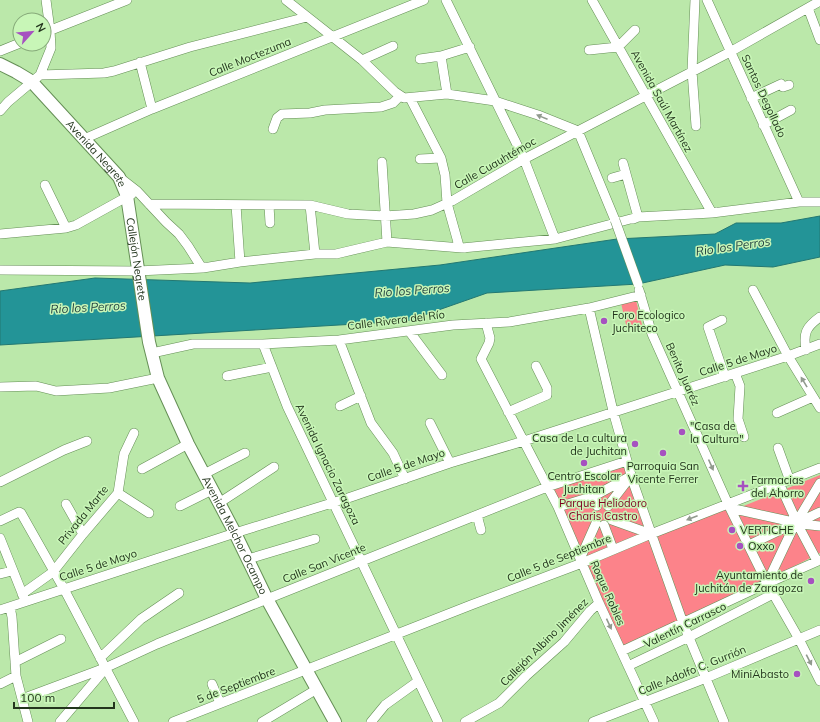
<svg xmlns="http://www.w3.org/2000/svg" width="820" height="722" font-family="Mulish,sans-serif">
	<rect width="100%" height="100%" fill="#bbe8aa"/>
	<path fill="#fc838a" d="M636,300L643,329L628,333L621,303Z
		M626,462L650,534L728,504L767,583L622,651L599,603L585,558L554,489Z
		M820,475V553L769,579L736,509Z"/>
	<path fill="#239497" stroke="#237872" d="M820,216V257L773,267L725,265L638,284L487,293L407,321L0,345V291L95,278L250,283L440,265L617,239L715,234L736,223H781Z"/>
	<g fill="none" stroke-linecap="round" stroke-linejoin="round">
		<defs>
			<path id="minor" d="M286,0L362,60L395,92L404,98L447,94L495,101L538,115L578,131
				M446,0L524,159L555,239
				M592,0L712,213L716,212
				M695,0L692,71L696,126
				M707,0L799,202
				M808,8L820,40
				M46,32L127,0
				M589,50L618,47L635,30
				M0,51L20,43
				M441,56L447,94
				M420,59L441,56L470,47
				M362,60L393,46
				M140,62L152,109
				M40,75L104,73L114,71L190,47L307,17
				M410,98L441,158L445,175L447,203L459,246L462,248H465
				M751,98L781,84L783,87L789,85
				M0,111L8,102L40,75L51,48L50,30L46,0
				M763,125L791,110
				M273,129L277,118L282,114L310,113L325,110L381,107L393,103L400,96
				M578,131L615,220
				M84,139L152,109L424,0
				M420,159L441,158
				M382,162L387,242
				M623,163L638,217L633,219
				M119,177L137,191L166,222L179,234L188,246L200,265L203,268L205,267
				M612,178L626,174
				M45,185L66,228
				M149,204L310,205L348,214L385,216L414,214L432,210L452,201L524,159L730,52L820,1
				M236,205L240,262
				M269,205L270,223
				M310,205L315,254
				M0,234L66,228L76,225L132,194
				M0,270L137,271L203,268L240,262L315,254H336L387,242L462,248L555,239L638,217L712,213L799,202H820
				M639,290L652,334L728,504L767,583L799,639L820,681
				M753,290L788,356L820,408
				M589,308L613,411L633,482L683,623L724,722
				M722,320L708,327L725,377
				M486,323L490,338L489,343L481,359L558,507L599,603L654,722
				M409,331L442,375
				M339,340L371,423L393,453L405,479
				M263,344L287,406L438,722
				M806,350C803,333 806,327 820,317
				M152,353L193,344H263L339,340L453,325L509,322L589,308L641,295
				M735,373L740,386L738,419L744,437
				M227,376L272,367
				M0,387L36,386L56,391L109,388L158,378
				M340,406L361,396
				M508,412L547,395V388L536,366
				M777,413L813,397
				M430,423L450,463
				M778,448L790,481
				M142,469L188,444
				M204,474L245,453
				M0,482L64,450L87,441
				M780,485L795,518
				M118,493L149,513
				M594,496L597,506
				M219,503L274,467
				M66,504L83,534
				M180,506L212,490
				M608,506L628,480
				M558,507L594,496L631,476
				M730,508L793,522
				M477,515L481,530
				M799,518L801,521V524L799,527H795L793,524V521L795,518H799L820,483
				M612,520L651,534
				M0,521L19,512L21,513L64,589L134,722
				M801,521L820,512
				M801,524L820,526
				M604,525L613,549
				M799,527L817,561
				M0,538L24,598
				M749,545L793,524
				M248,559L315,539
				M580,559L596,523
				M0,574L12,571
				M767,583L794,526
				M22,594L53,572L83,534L118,493L124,454L134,433
				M10,607L12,617L16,676L28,722
				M0,610L235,533L348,498L450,463L524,441L788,356L820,344
				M622,651L759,587L820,560
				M100,658L141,619L179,593
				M15,662L61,639
				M628,666L689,637L773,594
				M0,684L16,676
				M212,684L220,703
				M22,699L105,668L157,644L267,599L547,487L627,461
				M60,722L105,669
				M173,722L471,605L582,563L651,534L820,468
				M262,722L317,689
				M371,722L385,705L417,682
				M465,722L499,703L526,676L564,642L590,611L599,603
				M593,722L706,678L820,630"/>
			<g id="major">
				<path id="s1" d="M0,64L16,72L31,81L119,177L127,196L149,342L158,378L188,444L235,533L267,599L335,722"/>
			</g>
		</defs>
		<use href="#minor" stroke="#658f56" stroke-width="10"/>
		<use href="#major" stroke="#658f56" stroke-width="14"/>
		<use href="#minor" stroke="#fff" stroke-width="9"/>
		<use href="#major" stroke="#fff" stroke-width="12"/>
		<defs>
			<path id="minor-bridge" d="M615,220L638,284"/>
		</defs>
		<use href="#minor-bridge" stroke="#658f56" stroke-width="10" stroke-linecap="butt"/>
		<use href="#minor-bridge" stroke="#fff" stroke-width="9"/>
	</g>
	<defs><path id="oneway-solid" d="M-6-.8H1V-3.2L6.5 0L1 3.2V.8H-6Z"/></defs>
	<g fill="#919a8e">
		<use href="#oneway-solid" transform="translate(542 117) rotate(-158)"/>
		<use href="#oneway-solid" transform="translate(804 382) rotate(-121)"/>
		<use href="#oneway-solid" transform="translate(711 465) rotate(66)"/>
		<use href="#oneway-solid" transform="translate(692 518) rotate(159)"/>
		<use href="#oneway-solid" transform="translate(609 624) rotate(65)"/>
		<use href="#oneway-solid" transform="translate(809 660) rotate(63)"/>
	</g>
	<g fill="#a651c0" stroke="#c8f6b7" stroke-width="1.5">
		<circle cx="604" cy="321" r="4"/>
		<circle cx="682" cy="432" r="4"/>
		<circle cx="635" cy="444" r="4"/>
		<circle cx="663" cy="453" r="4"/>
		<circle cx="584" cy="463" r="4"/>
		<path d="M741 480h4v4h4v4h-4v4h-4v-4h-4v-4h4z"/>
		<circle cx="732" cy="530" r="4"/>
		<circle cx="740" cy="546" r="4"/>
		<circle cx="811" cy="581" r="4"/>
		<circle cx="797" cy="674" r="4"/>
	</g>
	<g text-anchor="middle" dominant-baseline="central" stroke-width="3" stroke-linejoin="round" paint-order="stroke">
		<g font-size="11" fill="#23351d" stroke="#c8f6b7">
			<text transform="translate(250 57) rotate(-22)">Calle Moctezuma</text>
			<text transform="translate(764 96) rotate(65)">Santos Degollado</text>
			<text transform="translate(662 101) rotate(61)">Avenida Saúl Martínez</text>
			<text stroke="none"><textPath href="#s1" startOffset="133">Avenida Negrete</textPath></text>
			<text transform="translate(495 163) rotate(-30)">Calle Cuauhtémoc</text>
			<text stroke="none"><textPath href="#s1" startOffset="250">Callejón Negrete</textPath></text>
			<text transform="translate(396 320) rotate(-7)">Calle Rivera del Río</text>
			<text transform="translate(738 360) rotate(-18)">Calle 5 de Mayo</text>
			<text transform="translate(683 374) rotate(66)">Benito Juaréz</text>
			<text transform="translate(328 464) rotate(64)">Avenida Ignacio Zaragoza</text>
			<text transform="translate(406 465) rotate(-19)">Calle 5 de Mayo</text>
			<text transform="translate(83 515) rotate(-51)">Privada Marte</text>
			<text stroke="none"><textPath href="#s1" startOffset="546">Avenida Melchor Ocampo</textPath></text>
			<text transform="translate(559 558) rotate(-22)">Calle 5 de Septiembre</text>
			<text transform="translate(324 563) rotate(-22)">Calle San Vicente</text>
			<text transform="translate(98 565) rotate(-18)">Calle 5 de Mayo</text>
			<text transform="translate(608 593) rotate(66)">Roque Robles</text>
			<text transform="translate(685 625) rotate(-26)">Valentín Carrasco</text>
			<text transform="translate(544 642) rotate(-45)">Callejón Albino Jiménez</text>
			<text transform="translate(692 670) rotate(-22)">Calle Adolfo C. Gurrión</text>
			<text transform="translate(236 685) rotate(-21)">5 de Septiembre</text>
		</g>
		<g font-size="11" fill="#23351d" stroke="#c8f6b7" text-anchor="start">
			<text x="612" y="315">Foro Ecologico<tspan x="612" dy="13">Juchiteco</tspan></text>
			<text x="690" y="426">"Casa de<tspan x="690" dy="13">la Cultura"</tspan></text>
			<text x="627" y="438" text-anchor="end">Casa de La cultura<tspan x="627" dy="13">de Juchitan</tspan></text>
			<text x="663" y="466" text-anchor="middle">Parroquia San<tspan x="663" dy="13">Vicente Ferrer</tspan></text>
			<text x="584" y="476" text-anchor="middle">Centro Escolar<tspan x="584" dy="13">Juchitan</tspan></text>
			<text x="751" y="480">Farmacias<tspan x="751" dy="13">del Ahorro</tspan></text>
			<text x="740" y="530">VERTICHE</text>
			<text x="748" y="546">Oxxo</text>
			<text x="803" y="575" text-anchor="end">Ayuntamiento de<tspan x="803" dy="13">Juchitán de Zaragoza</tspan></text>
			<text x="789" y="674" text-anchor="end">MiniAbasto</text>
		</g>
		<g font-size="11" fill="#7e0021" stroke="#c8f6b7">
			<text x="603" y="503">Parque Heliodoro<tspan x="603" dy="13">Charis Castro</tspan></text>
		</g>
		<g font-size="12" font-style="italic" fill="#1e3e3f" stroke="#c8f6b7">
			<text transform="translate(733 246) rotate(-8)">Rio los Perros</text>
			<text transform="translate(412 290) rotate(-4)">Rio los Perros</text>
			<text transform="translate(88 307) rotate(-3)">Rio los Perros</text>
		</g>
	</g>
	<g transform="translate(32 32) rotate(63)"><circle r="19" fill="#c8f6b7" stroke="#86a979"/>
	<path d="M0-3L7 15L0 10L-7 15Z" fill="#a651c0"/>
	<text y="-6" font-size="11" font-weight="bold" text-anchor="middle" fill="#23351d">N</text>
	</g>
	<path d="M14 702v6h100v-6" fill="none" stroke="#23351d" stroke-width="2"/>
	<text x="20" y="702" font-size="12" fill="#23351d" stroke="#c8f6b7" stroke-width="3" paint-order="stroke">100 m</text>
</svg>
